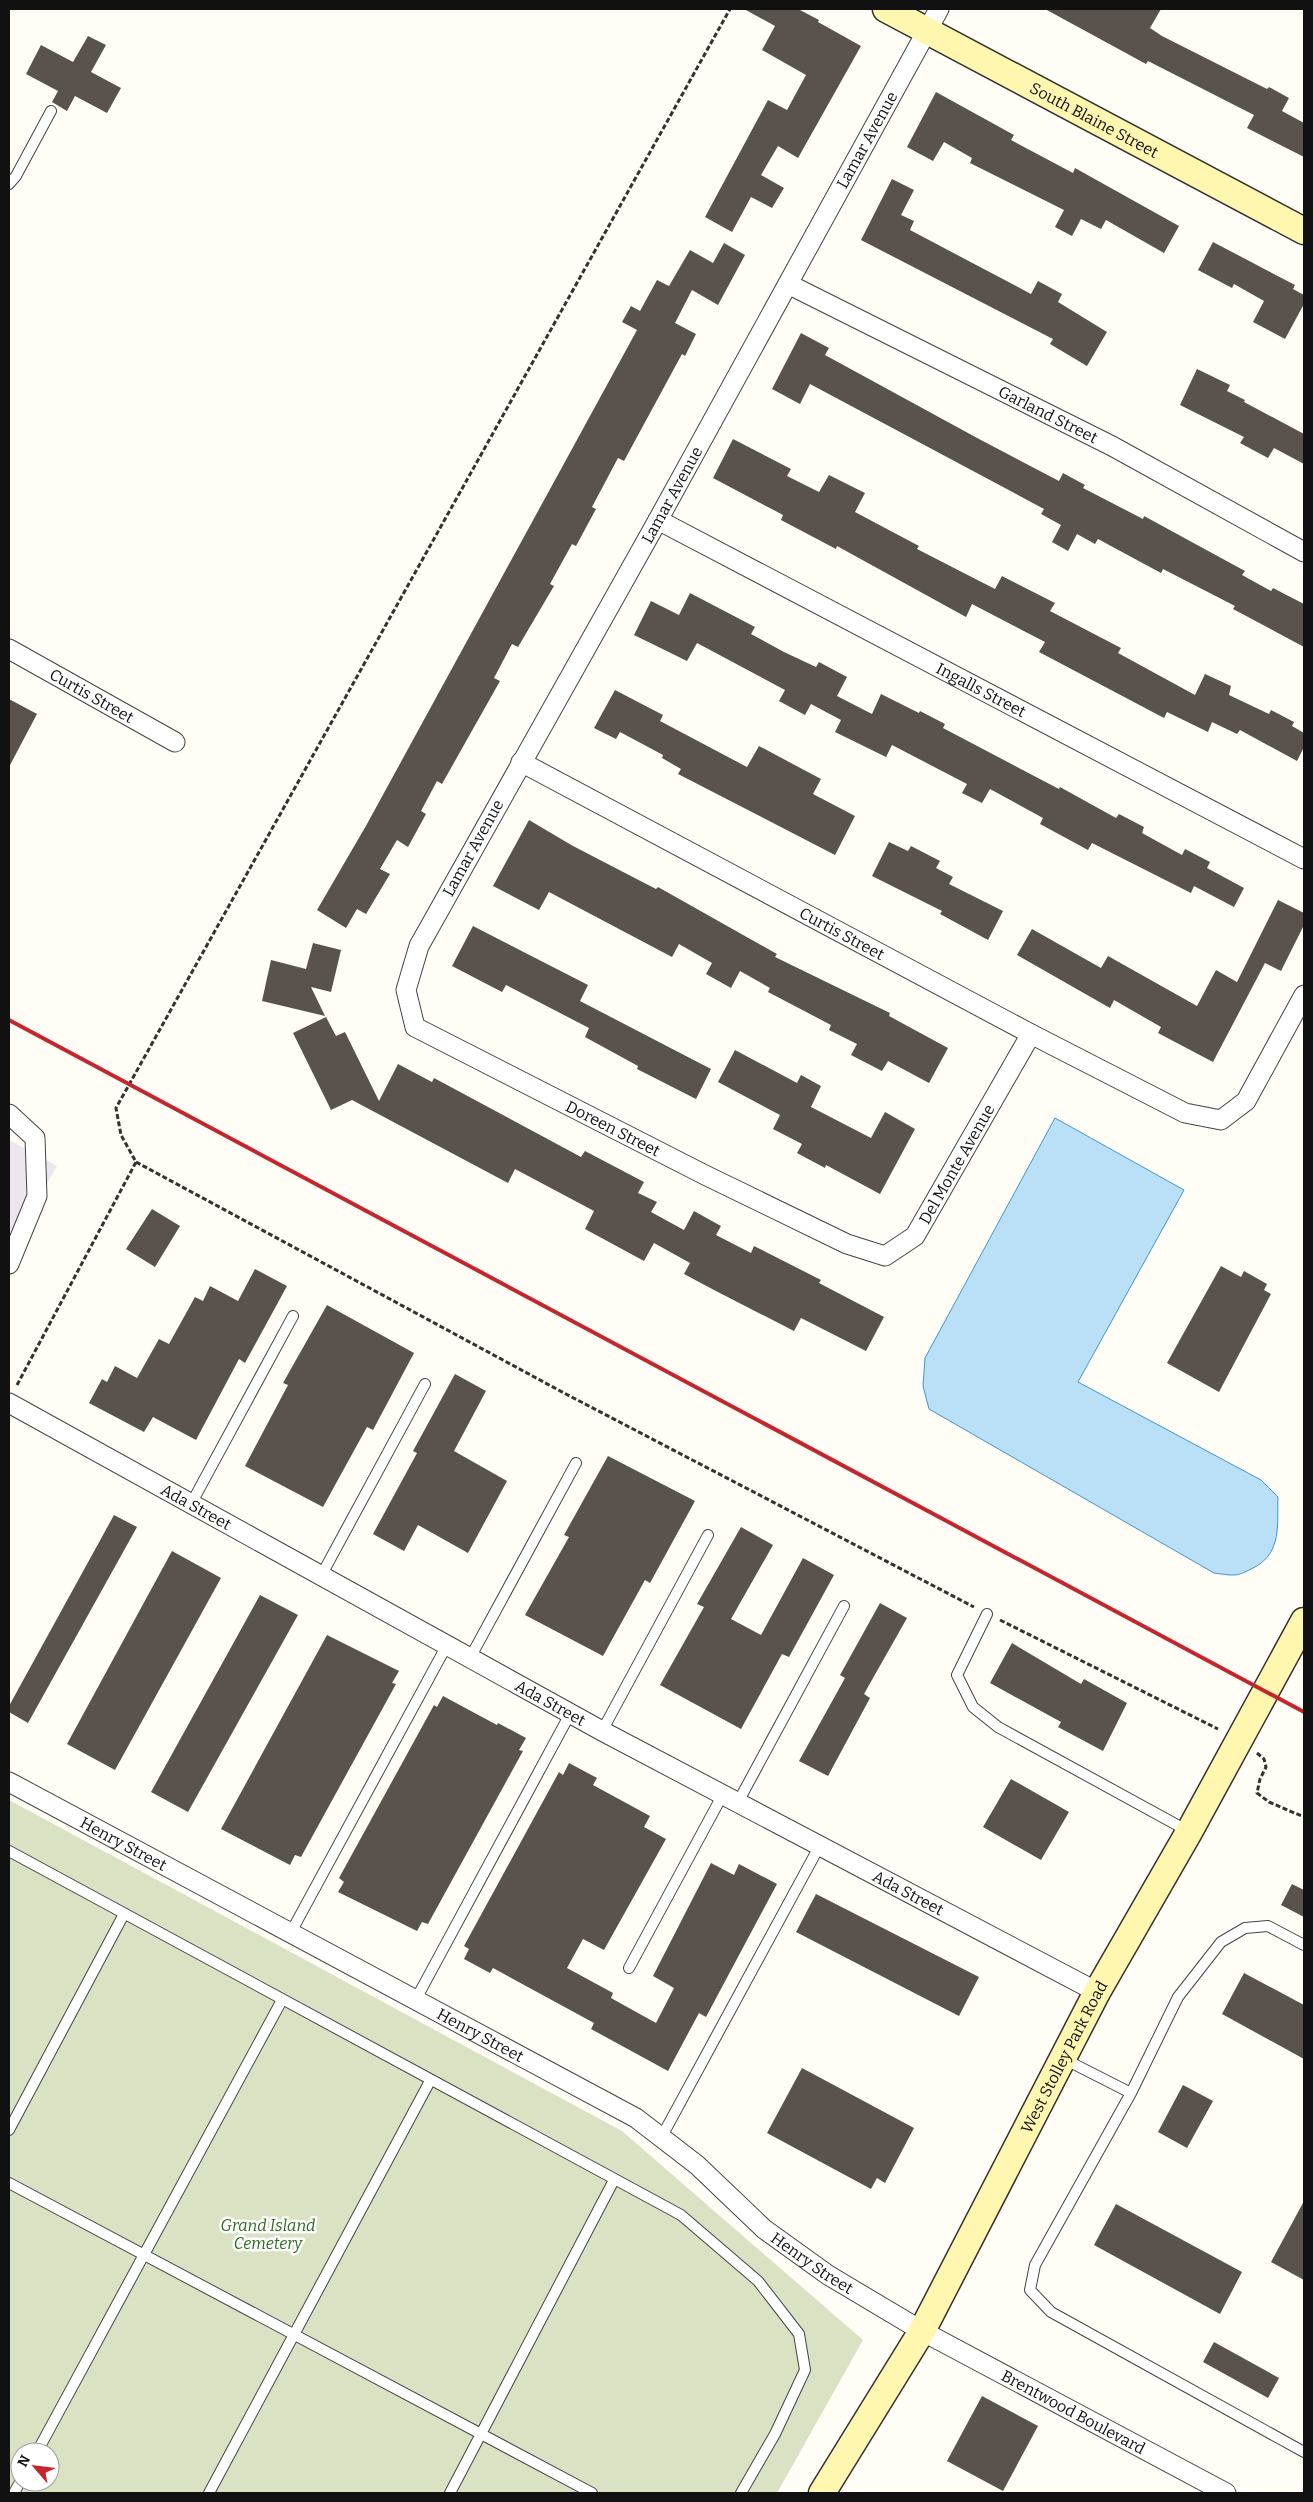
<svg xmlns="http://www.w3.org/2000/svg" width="1313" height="2502" font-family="Bitter,serif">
	<rect width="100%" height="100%" fill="#fffdf5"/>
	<path fill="#eee6ef" d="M9,1140L57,1166L9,1250Z"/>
	<path fill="#d9e3c4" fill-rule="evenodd" d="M9,1800L622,2131L863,2340L777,2493H9ZM20,2452H50V2482H20Z"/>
	<path fill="#b9e0f7" stroke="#3f96cf" d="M1055,1118L1184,1190L1078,1382L1261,1480L1278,1497C1277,1524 1282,1552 1255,1567C1236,1577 1236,1576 1214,1573L929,1409L923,1386L925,1358Z"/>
	<path fill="#5a524d" d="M744,9H798L819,20L818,22L861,46L798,158L778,146L761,175L784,188L772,208L751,197L732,232L705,217L768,100L787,110L806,75L762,50L775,26Z
		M1045,9H1161L1150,28L1162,36L1267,89L1269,87L1289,98L1282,111L1304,123V157L1247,128L1254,115L1148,61L1146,64Z
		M88,36L106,45L91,72L121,88L107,113L75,96L67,111L52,102L58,91L26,74L41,45L73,62Z
		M936,92L1014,135L1011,140L1073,173L1075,168L1179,226L1164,253L1106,220L1101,229L1081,219L1072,236L1055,227L1064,210L970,163L972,158L944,142L933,161L907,147Z
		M892,179L914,190L901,215L914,221L910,230L1031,294L1038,281L1062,294L1058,302L1107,332L1087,366L1050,344L1053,339L861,240Z
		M1213,242L1295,285L1293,289L1304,295V304L1285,339L1253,322L1264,301L1234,284L1232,288L1198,270Z
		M724,243L745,255L718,305L692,290L675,323L696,334L685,356L682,354L624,461L618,458L592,507L596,509L576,546L572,544L550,584L554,586L518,647L512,644L494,678L500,681L442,784L437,781L421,811L426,814L408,847L397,840L380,869L390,874L366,914L357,909L346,928L317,910L367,824L637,330L622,322L631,306L640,311L657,280L669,286L690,250L713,263Z
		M801,333L829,348L825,355L979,439L1059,481L1063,473L1085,485L1083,488L1143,519L1144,516L1245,571L1242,575L1271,591L1273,588L1304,604V647L1233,609L1235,606L1163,569L1161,573L1098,539L1095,544L1077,534L1068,551L1052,542L1061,525L1041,514L1044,509L810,384L800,404L772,389Z
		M1197,369L1230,385L1227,391L1245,400L1244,402L1304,434V464L1274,448L1268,458L1240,443L1244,437L1180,405Z
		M733,439L791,469L787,476L819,492L829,475L865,493L855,512L919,546L917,549L995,589L1002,576L1055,603L1050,611L1121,648L1118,653L1195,695L1205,674L1231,686L1229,695L1269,714L1271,710L1294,722L1292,726L1304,733V747L1297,761L1240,730L1237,734L1212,722L1208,732L1167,712L1164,718L1039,652L1045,642L972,604L966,617L837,546L836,549L781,520L783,515L713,478Z
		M690,593L755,627L751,634L784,652L816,667L819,662L847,677L837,696L872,714L881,694L919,713L920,711L945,724L943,728L1059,789L1060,787L1116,818L1119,814L1144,827L1142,833L1182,855L1185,849L1210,862L1207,868L1244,888L1234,907L1194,886L1191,893L1092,843L1088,850L1040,824L1043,818L990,789L982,803L962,793L967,784L892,745L886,757L835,732L841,720L811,704L805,715L779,701L785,690L697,643L687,661L634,635L651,601L679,615Z
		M615,690L663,715L660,721L747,767L759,746L821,779L813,794L855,816L835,855L678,774L681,769L662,758L663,755L620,732L616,739L594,728Z
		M9,699L37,714L9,767Z
		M529,820L573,846L656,889L658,887L777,954L775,957L890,1013L889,1016L948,1048L929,1083L888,1061L882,1071L851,1055L857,1044L829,1030L831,1025L768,992L770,988L740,971L731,988L706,974L712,963L679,944L672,957L549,892L539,910L493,886Z
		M889,842L908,851L911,846L940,861L936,868L953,877L949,884L1003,911L988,940L940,914L942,911L872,876Z
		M1278,900L1304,913V925L1281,971L1265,963L1213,1062L1158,1033L1161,1027L1114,1000L1110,1008L1017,955L1032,929L1101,968L1108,956L1197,1006L1216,970L1237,982Z
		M473,926L588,985L580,1001L711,1069L696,1099L637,1069L638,1066L585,1037L589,1028L506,985L502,992L452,966Z
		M313,943L341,950L331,992L311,987L325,1016L262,1001L271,960L306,969Z
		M326,1017L336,1036L345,1032L379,1101L398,1064L432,1082L434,1078L581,1157L585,1151L644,1182L638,1193L657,1202L651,1212L684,1230L694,1211L721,1226L716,1235L751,1253L754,1246L821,1280L819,1283L884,1317L866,1351L801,1318L794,1331L714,1290L684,1274L690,1263L654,1243L644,1261L585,1229L594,1211L515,1169L508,1183L352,1100L331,1110L293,1033Z
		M735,1050L797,1083L801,1075L821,1086L811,1107L871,1138L885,1112L915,1129L880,1194L826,1165L825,1168L797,1153L802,1144L773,1129L780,1115L718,1082Z
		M152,1209L180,1226L155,1267L126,1249Z
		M1221,1266L1241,1277L1244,1271L1267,1284L1264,1290L1271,1294L1219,1392L1167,1363Z
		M255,1269L287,1286L245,1363L239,1359L196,1440L153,1417L144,1432L89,1403L102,1379L107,1382L115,1366L137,1378L159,1339L169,1344L195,1297L203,1301L210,1286L238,1301Z
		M327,1305L414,1353L373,1430L367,1427L323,1507L245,1466L288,1385L283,1383Z
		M455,1374L486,1391L454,1451L507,1481L468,1553L418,1525L404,1551L373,1534L417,1453L413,1451Z
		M608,1456L695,1501L650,1583L645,1580L603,1656L525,1615L569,1537L564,1535Z
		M114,1515L137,1527L28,1723L9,1712V1706Z
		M741,1527L773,1545L731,1619L761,1635L803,1558L834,1575L789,1657L782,1654L741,1729L660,1685L704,1607L697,1604Z
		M172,1551L221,1578L115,1770L67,1744Z
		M260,1595L298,1615L188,1812L151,1792Z
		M880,1603L907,1618L864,1694L870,1698L828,1776L799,1761L845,1678L840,1675Z
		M327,1635L399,1671L392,1683L396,1684L301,1857L295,1855L290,1865L221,1829Z
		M1012,1643L1081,1684L1084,1679L1127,1703L1103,1751L1058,1727L1061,1722L990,1683Z
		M443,1696L497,1725L498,1723L526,1738L519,1750L523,1751L428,1924L422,1922L417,1931L338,1892L344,1882L339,1878L434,1705L437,1707Z
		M569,1763L597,1778L593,1785L650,1816L644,1827L666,1839L604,1950L583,1939L567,1968L613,1993L611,1998L656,2023L674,1988L653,1976L711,1863L734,1875L739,1864L777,1884L706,2017L699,2013L668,2071L591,2029L594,2023L493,1968L490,1973L464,1959L469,1949L464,1946L559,1772L563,1775Z
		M1011,1779L1069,1812L1041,1860L983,1827Z
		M1292,1884L1304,1890V1917L1281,1905Z
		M816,1894L979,1977L959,2016L796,1932Z
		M1244,1973L1304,2005V2059L1222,2014Z
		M802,2068L914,2128L885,2183L877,2178L871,2189L767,2133Z
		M1183,2085L1213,2101L1187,2148L1158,2132Z
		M1304,2201V2280L1271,2262Z
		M1116,2204L1242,2272L1220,2314L1094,2245Z
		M1214,2342L1279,2378L1268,2398L1203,2362Z
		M982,2396L1038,2426L1003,2491L947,2461Z"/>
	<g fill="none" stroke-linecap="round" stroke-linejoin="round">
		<defs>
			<path id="lane" d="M9,184L16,176L51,111
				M191,1504L293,1316
				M321,1576L425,1384
				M987,1614L957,1675L973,1707L998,1727L1188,1831
				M470,1658L576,1463
				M602,1731L708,1535
				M737,1804L844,1606
				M9,1851L681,2215L758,2281L799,2334L805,2370L775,2434L741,2493
				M290,1934L447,1645
				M1304,1945L1268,1926L1245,1928L1221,1942L1178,1997L1131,2093L1035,2265L1030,2290L1051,2312L1304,2452
				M629,1968L722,1796
				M415,2001L570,1714
				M1064,2059L1131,2093
				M9,2130L124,1914
				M661,2138L819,1847
				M9,2183L592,2493
				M37,2452L282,2000
				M14,2493L20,2482
				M209,2493L430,2081
				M450,2493L614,2180"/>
			<g id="street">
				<path id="s1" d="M939,9L658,520L419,946L406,990L415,1027L705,1175L847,1244L885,1256L915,1236L1031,1034"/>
				<path id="s2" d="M788,284L1112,446L1304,552"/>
				<path id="s3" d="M658,520L1304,859"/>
				<path id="s4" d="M9,649L175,742"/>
				<path id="s5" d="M521,762L1031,1034L1185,1113L1221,1120L1246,1101L1304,995"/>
				<path d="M9,1114L35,1138L37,1196L9,1264"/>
				<path id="s6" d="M9,1403L602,1731L1097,1992"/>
				<path id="s7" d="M9,1782L636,2118L697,2165L764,2229L828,2275L922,2331L1226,2493"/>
			</g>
			<g id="secondary">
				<path id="s8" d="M886,9L1304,231"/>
				<path id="s9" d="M822,2493L922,2331L1097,1992L1189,1832L1304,1621"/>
			</g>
		</defs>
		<use href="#lane" stroke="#444" stroke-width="12"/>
		<use href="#street" stroke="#444" stroke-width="21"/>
		<use href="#secondary" stroke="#333" stroke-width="29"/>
		<path stroke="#333" stroke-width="3" stroke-dasharray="5 2.5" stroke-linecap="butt" d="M136,1162L564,1393L974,1607
			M17,1385L136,1162L121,1135L116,1108L730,9
			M1000,1620L1218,1729
			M1257,1753L1264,1759L1266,1767L1260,1779L1257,1793L1269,1802L1304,1817"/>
		<use href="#lane" stroke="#fff" stroke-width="10"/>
		<use href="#street" stroke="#fff" stroke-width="19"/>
		<use href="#secondary" stroke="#fff6b0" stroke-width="26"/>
		<path stroke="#c4262e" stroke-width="4" d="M9,1020L1304,1712"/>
	</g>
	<g text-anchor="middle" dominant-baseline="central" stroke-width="5" stroke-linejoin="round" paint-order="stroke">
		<g font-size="16" fill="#111" stroke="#fff">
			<text stroke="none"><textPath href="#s8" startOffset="236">South Blaine Street</textPath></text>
			<text transform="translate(867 140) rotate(-61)">Lamar Avenue</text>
			<text stroke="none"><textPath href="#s2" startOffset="291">Garland Street</textPath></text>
			<text transform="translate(672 495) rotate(-61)">Lamar Avenue</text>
			<text stroke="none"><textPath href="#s3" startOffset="365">Ingalls Street</textPath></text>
			<text stroke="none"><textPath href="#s4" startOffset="95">Curtis Street</textPath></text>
			<text transform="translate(473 848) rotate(-61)">Lamar Avenue</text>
			<text stroke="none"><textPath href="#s5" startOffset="364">Curtis Street</textPath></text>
			<text stroke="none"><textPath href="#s1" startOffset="1378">Doreen Street</textPath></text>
			<text stroke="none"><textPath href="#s1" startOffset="1798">Del Monte Avenue</textPath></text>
			<text stroke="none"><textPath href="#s6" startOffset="214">Ada Street</textPath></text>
			<text stroke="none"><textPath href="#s6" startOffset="619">Ada Street</textPath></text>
			<text stroke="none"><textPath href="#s7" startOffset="130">Henry Street</textPath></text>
			<text stroke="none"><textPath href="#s6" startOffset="1024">Ada Street</textPath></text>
			<text stroke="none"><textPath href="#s7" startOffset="535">Henry Street</textPath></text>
			<text stroke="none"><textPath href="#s9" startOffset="499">West Stolley Park Road</textPath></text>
			<text stroke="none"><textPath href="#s7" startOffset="940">Henry Street</textPath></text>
			<text stroke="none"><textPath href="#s7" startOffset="1241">Brentwood Boulevard</textPath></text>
		</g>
		<g font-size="16" font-style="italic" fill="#2f6b1f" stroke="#fff">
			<text x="268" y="2225">Grand Island<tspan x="268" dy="18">Cemetery</tspan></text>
		</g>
	</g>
	<rect width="1313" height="2502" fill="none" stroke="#111111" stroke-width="20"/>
	<g transform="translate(35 2467) rotate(298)"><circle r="24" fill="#ffffff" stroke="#a0a0a0"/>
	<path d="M0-4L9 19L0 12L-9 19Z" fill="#c4262e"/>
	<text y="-8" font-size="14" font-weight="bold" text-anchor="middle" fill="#111111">N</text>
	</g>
</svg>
